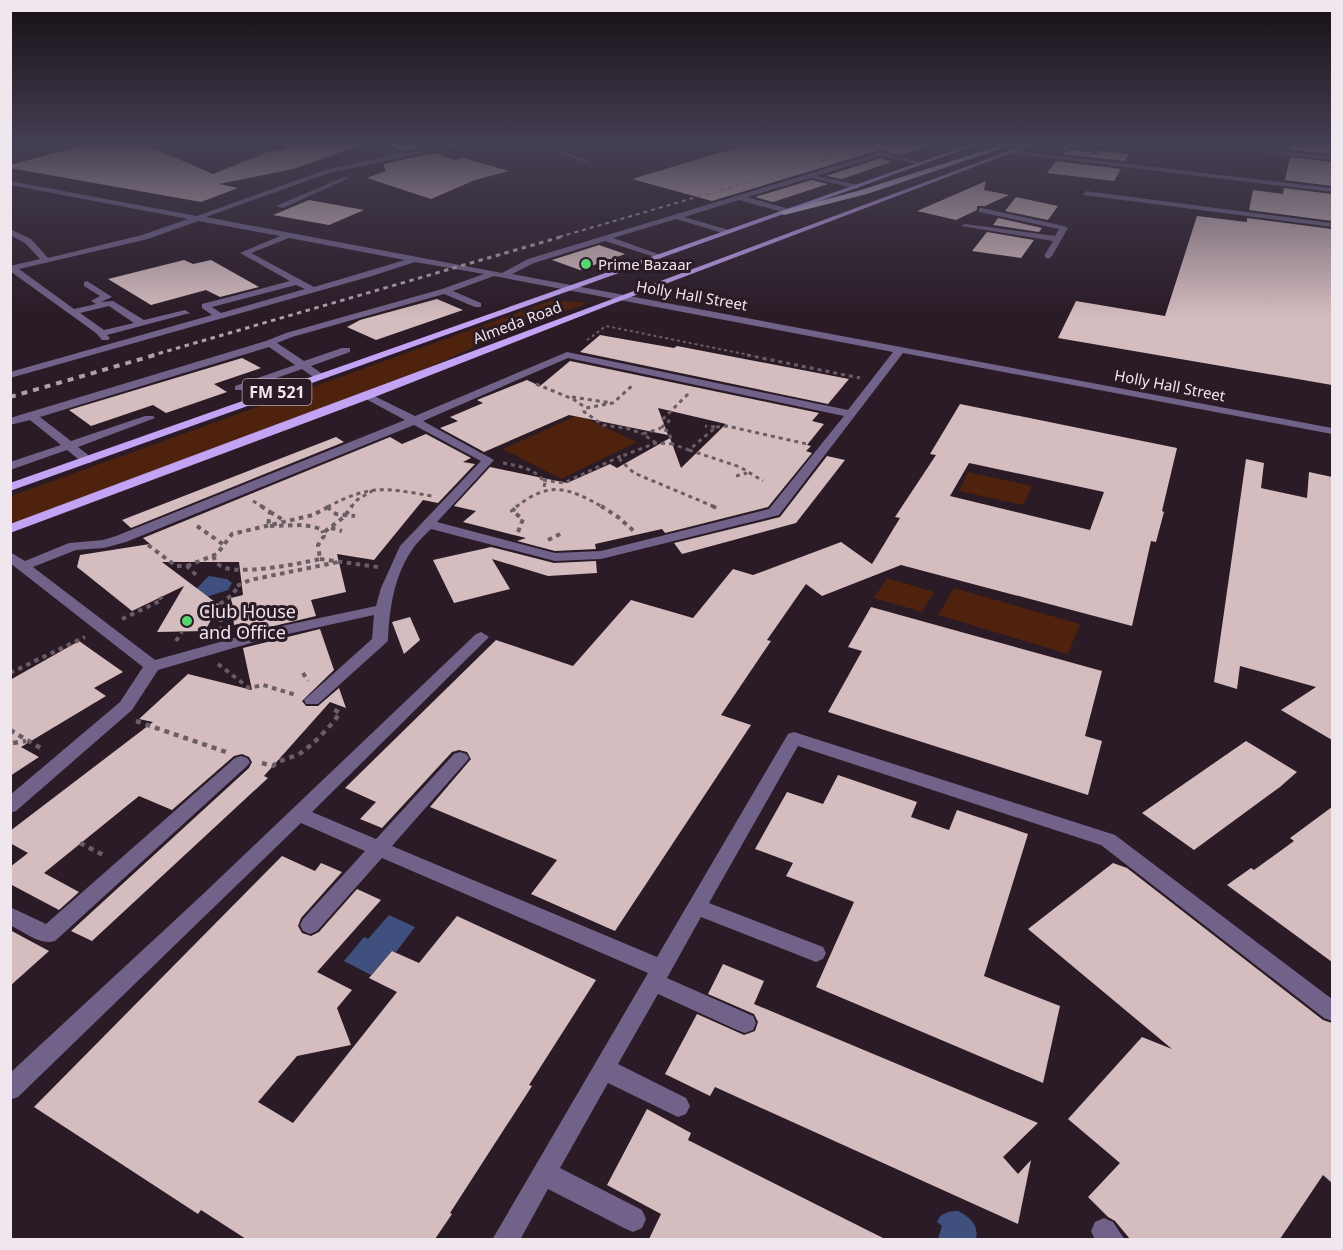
<svg xmlns="http://www.w3.org/2000/svg" width="1343" height="1250" font-family="'Noto Sans',sans-serif">
	<rect width="100%" height="100%" fill="#2a1b26"/>
	<path fill="#4e220d" d="M553,300L588,303L494,338L430,367L11,524V496Z
		M578,415L637,442L561,479L503,449Z
		M968,472L1032,486L1023,505L959,491Z
		M887,578L934,592L922,612L874,598Z
		M954,588L1080,624L1068,654L938,615Z"/>
	<path fill="#3f507e" d="M209,576L227,579L232,583L228,590L203,598L196,589Z
		M389,915L415,927L396,952L392,951L371,975L344,961L364,937L368,939Z
		M958,1211C970,1217 979,1225 976,1239H938L942,1226L937,1222C940,1213 949,1211 958,1211Z"/>
	<path fill="#d5bcbe" fill-rule="evenodd" d="M95,142H139L213,174L265,153L286,149L273,142H361V145L293,169L219,184L238,188L201,202L10,168V165Z
		M382,142H409L424,148L403,151Z
		M755,142H925L926,147L901,155L880,150L712,201L632,179Z
		M1292,142H1332V154L1291,150Z
		M1071,150L1089,152L1091,150L1129,154L1125,161L1061,154Z
		M435,153L453,160L463,158L509,171L475,180L431,199L367,178L386,171L383,164Z
		M1290,157L1332,162V186L1285,180Z
		M881,158L891,162L842,179L826,176Z
		M1056,161L1121,169L1114,181L1047,173Z
		M811,180L828,184L773,202L755,197Z
		M986,181L984,190L1009,195L985,206H977V210L956,220L917,211Z
		M1284,188L1332,194V221L1249,210L1253,190L1283,194Z
		M1016,197L1058,206L1048,220L1005,211Z
		M309,200L364,210L329,225L273,215Z
		M1197,216L1247,222V218L1332,229V385L1058,338L1076,301L1165,316Z
		M998,218L1042,228L1039,232L993,225Z
		M987,232L1034,240L1021,258L972,251Z
		M599,245L625,254L580,270L552,260Z
		M184,260L193,264L211,260L259,287L220,297L206,290L151,305L108,279Z
		M437,299L463,310L376,340L347,327L360,320Z
		M600,335L674,348L677,346L849,379L828,404L580,352Z
		M242,358L261,368L214,384L227,392L166,413L153,405L91,426L69,410Z
		M570,361L819,413L812,421L824,424L807,445L811,446L806,451L812,453L768,507L665,533L662,529L595,544L596,549L555,551L517,541L526,538L463,522L476,511L454,506L490,467L567,483L610,464L617,468L670,438L681,468L726,424L658,408L668,435L569,415L484,452L440,428L458,421L450,417L483,403L477,400L527,380L540,386Z
		M960,404L1177,448L1162,511L1164,512L1156,542L1151,541L1132,626L901,565L822,596L806,584L767,640L771,641L721,715L751,725L615,931L531,894L557,860L430,807L471,759L467,752L459,750L452,752L382,828L360,819L376,802L345,788L496,640L573,666L631,600L693,618L733,569L753,575L841,542L872,564L900,518L895,517L936,455L930,454ZM969,463L1104,492L1090,530L950,496Z
		M426,434L471,458L463,462L475,464L438,503L423,500L374,560L337,554L346,592L311,600L316,616L240,634L238,624L234,625L231,598L243,595L239,562H162L219,605L205,631L157,632L184,586L132,611L77,567L80,555L150,544L143,538L390,437L402,444Z
		M336,437L344,442L131,528L122,520Z
		M827,456L845,460L796,523L682,554L674,543L780,517Z
		M1246,459L1264,463L1261,488L1307,498L1309,472L1332,477V740L1281,710L1316,687L1240,666L1237,689L1214,682Z
		M491,547L554,563L596,561L597,573L548,576L492,559L510,589L454,603L433,560Z
		M871,607L1102,671L1085,736L1102,741L1088,795L828,712L862,651L848,647Z
		M410,617L420,640L404,654L392,622Z
		M320,629L334,670L302,701L306,706H318L339,688L346,708L330,702L264,776L268,778L92,941L71,931L249,768L252,762L249,757L242,754L234,756L172,810L139,796L44,873L79,892L59,910L10,884V867L28,853L10,843V831L153,722L139,719L188,674L252,690L243,648Z
		M79,641L123,672L94,688L106,696L21,747L39,757L10,776V680Z
		M1246,741L1297,772L1280,787L1194,850L1142,813Z
		M838,775L917,802L911,817L949,830L957,810L1028,834L984,976L1060,1006L1043,1083L816,987L854,902L786,876L793,863L755,849L787,792L823,804Z
		M1332,807V962L1227,885L1251,868L1254,870L1294,841L1290,838Z
		M282,856L315,871L321,863L342,872L301,918L298,926L302,933L311,936L319,932L357,889L381,900L317,972L352,990L337,1008L351,1045L297,1056L258,1102L293,1123L397,992L369,978L392,951L419,963L457,916L596,980L529,1085L532,1086L450,1213L452,1214L435,1239H246L201,1210L198,1214L34,1107Z
		M1113,863L1127,868L1323,1020L1332,1023V1183L1323,1175L1280,1239H1130L1115,1221L1108,1217L1088,1197L1120,1163L1068,1119L1142,1037L1172,1049L1028,929Z
		M10,930L49,951L10,986Z
		M723,964L764,981L754,1004L1038,1123L1003,1157L1018,1174L1031,1160L1018,1224L715,1087L710,1096L665,1074L697,1014L744,1035L755,1031L758,1022L754,1014L708,994Z
		M647,1109L691,1133L688,1140L885,1239H649L661,1214L607,1185Z"/>
	<g fill="none" stroke-linecap="round" stroke-linejoin="round">
		<path stroke="#483944" stroke-width="7" stroke-dasharray="7 4" stroke-linecap="butt" d="M1090,151L1099,150"/>
		<path stroke="#6a5d66" stroke-width="2" stroke-dasharray="3 3" stroke-linecap="butt" d="M587,340L606,326L754,356"/>
		<path stroke="#6a5d66" stroke-width="3" stroke-dasharray="4 4" stroke-linecap="butt" d="M747,355L860,378
			M536,384L573,399L586,408L613,403L634,384
			M688,394L663,419L669,421L661,428L669,432L672,444L689,450L716,427L705,426
			M572,397L612,403
			M583,411L603,425L630,429L643,434
			M716,427L727,426L807,444
			M656,443L643,434L661,428
			M673,444L656,443L622,456L620,460L634,473L715,507
			M689,450L740,467L763,481
			M503,463C519,466 535,468 545,483L543,490
			M736,476L747,473
			M543,480L564,483L621,456
			M253,501L263,507
			M327,507C372,484 384,488 432,496
			M351,507L357,500L372,491
			M516,507C550,480 568,488 603,507"/>
		<path stroke="#6a5d66" stroke-width="4" stroke-dasharray="4.5 4.5" stroke-linecap="butt" d="M261,506L270,512L268,526L304,525L322,529L323,533
			M601,506L618,517L635,532
			M712,506L719,509
			M327,507L336,514L355,516
			M270,512L285,521
			M197,526L224,545
			M331,528L342,531
			M518,532L523,519L512,511L518,506
			M548,540L564,532
			M148,545L176,566H187L198,577
			M213,556C215,559 215,562 218,564C231,578 302,563 320,559L318,545L324,536L323,533L344,517L352,506
			M320,559L378,567
			M187,566L217,554L232,534L313,515L330,506
			M237,586L250,580L338,562
			M122,619L162,600L160,597
			M221,631L220,604L232,595L240,584
			M176,641L182,632
			M218,664L249,688L263,685L296,695
			M10,673L85,637
			M303,673L308,681"/>
		<path stroke="#6a5d66" stroke-width="4.5" stroke-dasharray="5 5" stroke-linecap="butt" d="M136,721L226,752
			M10,730L44,750
			M13,743L26,741
			M262,763L273,766C280,759 289,759 299,754C314,744 329,728 340,713L331,708
			M80,843L105,856"/>
		<path fill="#716289" fill-rule="evenodd" d="M371,143C383,142 391,152 403,153C425,154 448,141 470,143L329,173L206,217L502,273L528,259L881,152L924,163L921,165L881,156L817,176L858,185V189L811,178L747,197L789,209V213H786L739,200L684,217L729,230V234H726L676,219L613,238L661,255V259L605,241L534,263L512,274L1332,428V434L903,353L779,515L601,559L555,561L431,529C425,535 417,542 412,550C394,576 389,610 388,641L318,704H306L304,700L372,639L374,615L265,639L158,670L132,710L16,811L10,813V795L120,702L143,667L10,563V552L25,561L69,543L103,540L116,536L405,420L364,398L363,396L368,393L415,416L567,352L848,410L893,352L494,276L453,291L481,303V307H475L444,294L292,337L277,343L304,361L342,348H350V352L311,366L324,375V379H316L302,369L243,390H235V386L295,365L269,347L40,417L71,441L145,416H153L155,418L78,447L91,457V463H83L67,450L10,470V462L61,445L30,420L10,425V418L266,341L286,333L442,289L484,274L415,262L372,276L10,378V372L212,315L202,308V304L290,281L240,253L280,236L198,221L148,239L19,269L74,309L96,304L91,301L100,296L84,286V282L87,281L112,297L101,302L113,301L144,320L185,310L190,313L107,335L110,338L108,340H102L96,333L10,271V266L40,259L25,243L10,235V229L31,239L48,258L142,235L188,219L10,185V181L197,216L325,170L394,154ZM289,238L405,260L314,287L251,253ZM296,285L305,289L221,313L212,307ZM109,306L134,323L104,330L80,313ZM568,358L844,416L769,509L601,551L555,553L437,522L494,460L423,421ZM414,425L481,461L400,546L381,588L376,606L263,630L155,660L33,567L76,550L104,548L126,542Z
			M532,143H540L589,161L584,162Z
			M1031,143L1065,146L1084,143L1065,150Z
			M1184,143H1201L1332,156V160Z
			M1009,150L1332,188V192L1007,153Z
			M344,177L349,178L283,208L276,206Z
			M1086,191L1332,223V227L1083,195Z
			M982,208L1064,226L1068,228L1052,256L1048,259L1044,256L1053,241L961,226L965,224L1055,236L1059,229L979,212V208Z
			M481,632L489,637L486,640L312,812L376,839L454,754L460,752L466,754L469,758L466,762L392,846L657,957L788,734L794,732L1115,835L1332,999V1021L1324,1018L1101,845L798,746L709,903L823,947L826,953L823,959L816,962L701,917L667,978L753,1016L756,1023L753,1030L745,1033L737,1030L658,994L618,1064L686,1098L690,1106L686,1114L678,1117L608,1083L560,1168L642,1210L646,1219L642,1228L633,1232L624,1228L548,1189L520,1240H492L648,973L382,858L317,931L310,934L303,931L300,925L303,919L365,851L301,823L18,1097L10,1100V1073L201,896L476,634Z
			M241,756L247,758L250,762L247,766L55,941C41,946 24,932 10,925V907L46,924L235,758Z
			M1104,1218L1113,1222L1125,1240H1095L1091,1231L1095,1222Z"/>
		<path fill="#c3a3f4" fill-rule="evenodd" d="M974,143H982L10,491V483Z
			M1030,143H1037L607,306L372,398L10,533V524Z"/>
		<path fill="#d9cbf2" fill-rule="evenodd" d="M1008,143H1018L867,194L784,215L779,212L861,190Z"/>
		<path stroke="#ada1a9" stroke-width="2" stroke-dasharray="4 4" stroke-linecap="butt" d="M559,237L883,143"/>
		<path stroke="#ada1a9" stroke-width="3" stroke-dasharray="4.5 4.5" stroke-linecap="butt" d="M150,356L564,236"/>
		<path stroke="#ada1a9" stroke-width="4" stroke-dasharray="6 6" stroke-linecap="butt" d="M10,397L155,355"/>
	</g>
	<linearGradient id="sky" x2="0" y2="1"><stop stop-color="#170f15"/><stop offset="0.45" stop-color="#443f52"/><stop offset="1" stop-color="#443f52" stop-opacity="0"/></linearGradient>
	<rect width="1343" height="318" fill="url(#sky)"/>
	<g fill="#57d570" stroke="#2a1b26" stroke-width="2">
		<circle cx="586" cy="264" r="6"/>
		<circle cx="187" cy="621" r="6"/>
	</g>
	<g text-anchor="middle" dominant-baseline="central" stroke-width="6" stroke-linejoin="round" paint-order="stroke">
		<g font-size="15" fill="#f0e6ed" stroke="#2a1b26" text-anchor="start">
			<text x="598" y="264">Prime Bazaar</text>
		</g>
		<g font-size="15" fill="#f0e6ed" stroke="#2a1b26">
			<text transform="translate(692 295) rotate(10)">Holly Hall Street</text>
			<text transform="translate(517 322) rotate(-21)">Almeda Road</text>
			<text transform="translate(1170 385) rotate(11)">Holly Hall Street</text>
		</g>
		<rect fill="#2a1b26" stroke="#b5a9b1" stroke-width="1.5" x="242.5" y="379" width="69" height="26" rx="4.5"/>
		<g font-size="16" font-weight="bold" fill="#f0e6ed">
			<text x="277" y="392">FM 521</text>
		</g>
		<g font-size="18" fill="#f0e6ed" stroke="#2a1b26" text-anchor="start">
			<text x="199" y="611">Club House<tspan x="199" dy="21">and Office</tspan></text>
		</g>
	</g>
	<rect width="1343" height="1250" fill="none" stroke="#f0e6ed" stroke-width="24"/>
</svg>
